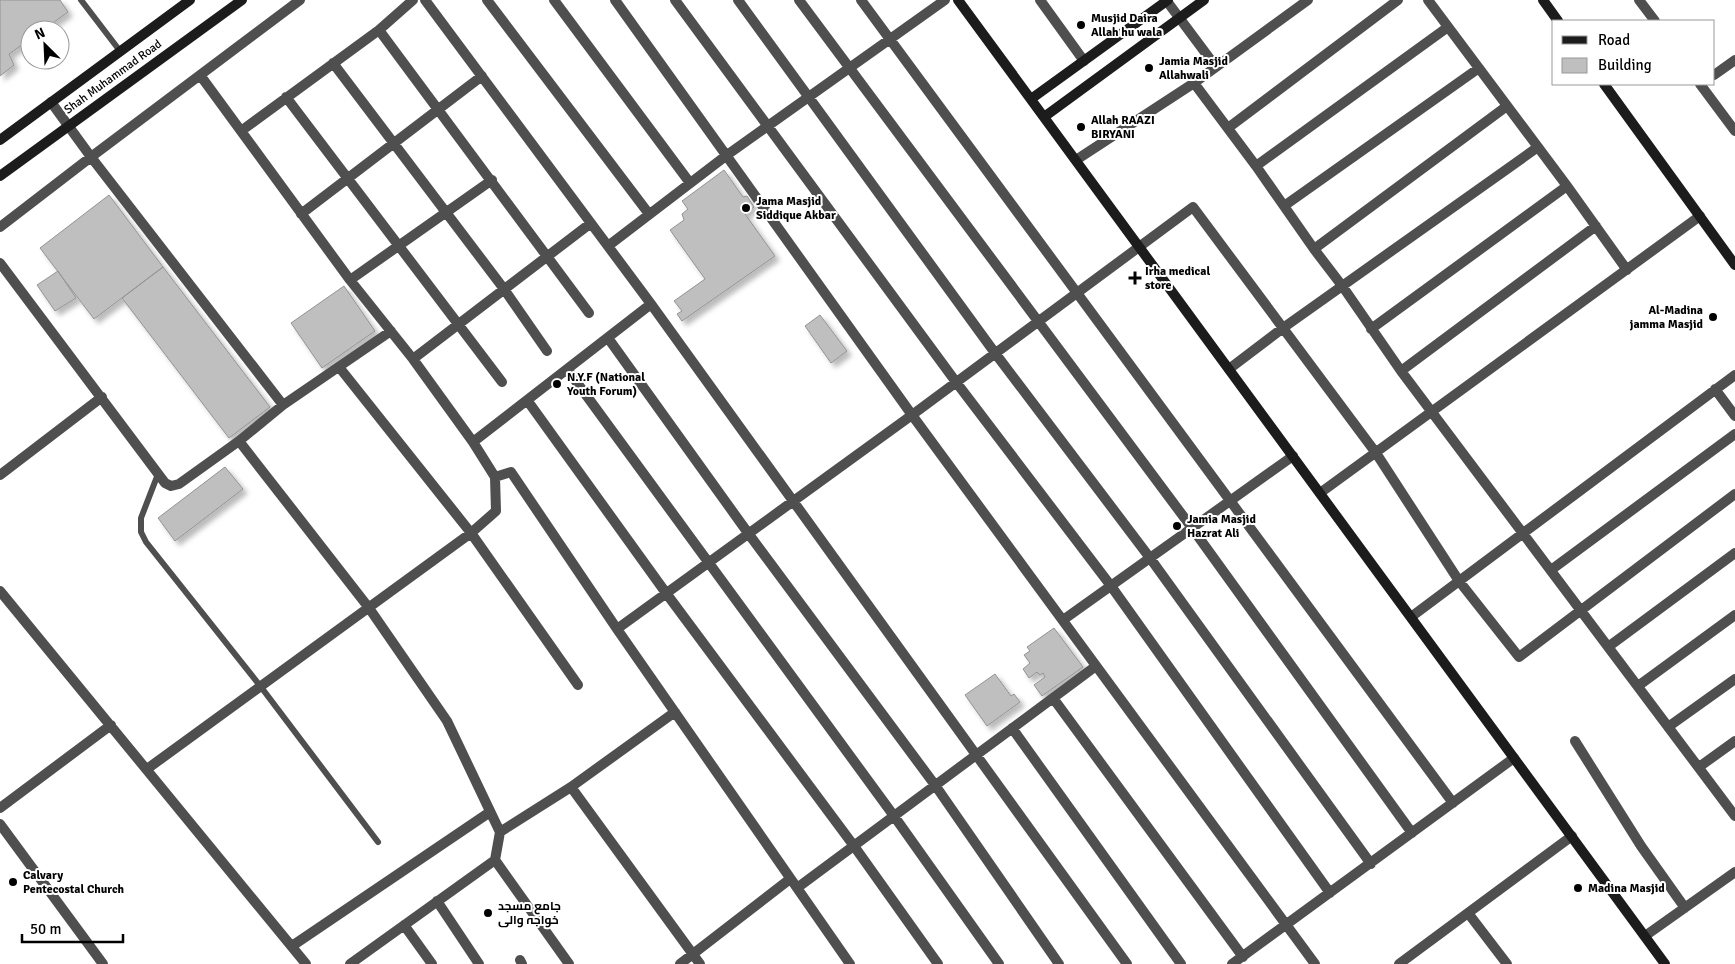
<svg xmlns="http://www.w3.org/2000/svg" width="1735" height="964" font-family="Signika,Cairo,sans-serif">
	<defs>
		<filter id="shadow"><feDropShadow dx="4.5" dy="4.5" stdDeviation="2.5" flood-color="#0004"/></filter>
	</defs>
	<rect width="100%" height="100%" fill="#fff"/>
	<path fill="#bfbfbf" stroke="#939393" filter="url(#shadow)" d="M0,0H60L68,12L43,30H30V39L9,54L14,65L0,76Z
		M724,170L743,197L747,196L754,207L745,214L775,256L682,321L677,314L682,311L674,301L705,279L670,230L684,220L682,214L688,209L682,201Z
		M109,195L163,267L94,319L40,248Z
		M163,267L270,407L229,438L122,298Z
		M58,271L76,298L55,311L37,285Z
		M344,286L375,331L322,368L291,323Z
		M820,315L847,351L831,363L805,326Z
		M225,467L243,489L175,541L158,518Z
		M1054,628L1083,667L1042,696L1034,685L1045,677L1043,673L1040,675L1037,672L1029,678L1023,669L1030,663L1024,655L1030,651L1027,647Z
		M995,674L1011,696L1014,694L1020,702L987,726L965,695Z"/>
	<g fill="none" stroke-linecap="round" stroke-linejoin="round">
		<path stroke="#4f4f4f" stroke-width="6" d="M81,0L120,51
			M158,474L141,518V532L146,542L261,687L378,842"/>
		<path stroke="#4f4f4f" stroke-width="10" d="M425,0L651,304L1127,964
			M487,0L649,214
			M554,0L690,183
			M615,0L912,415L1315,964
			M675,0L956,382L1111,586L1330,893
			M738,0L995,353L1150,558L1371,864
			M799,0L1192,528L1412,833
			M861,0L1453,803
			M1040,0L1084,61
			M1166,0L1216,67
			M1308,0L1194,83L1256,166L1314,249L1343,287L1401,371L1735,816
			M1428,0L1567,186L1627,270
			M1639,0L1655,21
			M379,30L589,313
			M333,63L504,289L547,351
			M1714,75L1735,60
			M1700,84L1735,131
			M286,97L502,382
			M51,102L91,157L283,405L391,331
			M1228,128L1398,0
			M241,131L379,30L413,0
			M1076,160L1194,83
			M1256,166L1448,27
			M1284,206L1479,68
			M301,214L482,76
			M0,227L91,157L300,0
			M608,246L727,155L945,0
			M1314,249L1507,106
			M0,263L165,483L171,486L179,484L239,441L283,405
			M350,280L492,180
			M1371,329L1567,186
			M608,338L748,533L935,785L1059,964
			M413,359L591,223
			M339,367L471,533L578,685
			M567,369L894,816L999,964
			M1229,369L1283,328L1538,147
			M1401,371L1596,226
			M1715,389L1735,416
			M527,400L666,593L854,846L938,964
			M239,441L369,608L447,721L500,832
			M473,442L651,304
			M0,475L102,397
			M495,477L511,472L617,629L850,964
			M1320,493L1700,216
			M1551,570L1735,434
			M0,591L306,964
			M1411,617L1735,375
			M1063,620L1293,456
			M617,629L912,415L1193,207L1376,453L1459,581L1519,657L1735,494
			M1608,647L1735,553
			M1638,686L1735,615
			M1053,698L1243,957
			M1668,727L1735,679
			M1012,728L1181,964
			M1575,741L1641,846L1685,908
			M1699,767L1735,741
			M147,769L471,533L496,511L495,477L473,442L413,359L350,280L200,75
			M571,787L700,964
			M0,808L111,725
			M0,824L103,964
			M495,860L569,964
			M797,888L1096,666
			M437,901L479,964
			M1468,913L1507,964
			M404,925L432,964
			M1645,936L1735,872
			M292,946L490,812
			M520,960L522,964
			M350,964L495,860L500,832L571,787L675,712
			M680,964L790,879
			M1232,964L1514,758
			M1399,964L1572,836"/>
		<path stroke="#1c1c1c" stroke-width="10" d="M958,0L1665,964
			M1543,0L1558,21
			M1604,84L1735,265
			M1031,99L1168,0
			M1044,117L1204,0
			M0,140L190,0
			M0,176L242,0"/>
	</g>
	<g fill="#000" stroke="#fff" stroke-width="2">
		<circle cx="1081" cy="25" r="5"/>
		<circle cx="1149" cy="68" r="5"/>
		<circle cx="1081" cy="127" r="5"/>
		<circle cx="746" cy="208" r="5"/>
		<path d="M1132.5 270.5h5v5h5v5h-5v5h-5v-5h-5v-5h5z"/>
		<circle cx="1713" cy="317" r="5"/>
		<circle cx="557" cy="384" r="5"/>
		<circle cx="1177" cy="526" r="5"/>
		<circle cx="13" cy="882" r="5"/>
		<circle cx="1578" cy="888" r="5"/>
		<circle cx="488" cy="913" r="5"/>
	</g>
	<g text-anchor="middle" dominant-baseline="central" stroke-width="4" stroke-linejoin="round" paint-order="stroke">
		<g font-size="12" font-weight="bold" fill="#000" stroke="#fff" text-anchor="start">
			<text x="1091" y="18">Musjid Daira<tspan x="1091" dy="14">Allah hu wala</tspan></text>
			<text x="1159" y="61">Jamia Masjid<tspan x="1159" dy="14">Allahwali</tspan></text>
			<text x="1091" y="120">Allah RAAZI<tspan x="1091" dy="14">BIRYANI</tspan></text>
			<text x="756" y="201">Jama Masjid<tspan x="756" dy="14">Siddique Akbar</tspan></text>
			<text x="1145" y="271">Irha medical<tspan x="1145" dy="14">store</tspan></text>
			<text x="1703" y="310" text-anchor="end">Al-Madina<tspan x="1703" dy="14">jamma Masjid</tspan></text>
			<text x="567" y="377">N.Y.F (National<tspan x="567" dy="14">Youth Forum)</tspan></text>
			<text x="1187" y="519">Jamia Masjid<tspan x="1187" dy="14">Hazrat Ali</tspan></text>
			<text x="23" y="875">Calvary<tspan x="23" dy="14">Pentecostal Church</tspan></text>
			<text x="1588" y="888">Madina Masjid</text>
			<text x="498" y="906">جامع مسجد<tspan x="498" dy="14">خواجہ والی</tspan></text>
		</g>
		<g font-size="12" fill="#000" stroke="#fff">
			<text transform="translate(113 77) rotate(-36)">Shah Muhammad Road</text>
		</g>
	</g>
	<rect x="1552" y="20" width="162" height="65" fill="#ffffff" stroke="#999999"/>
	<rect x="1562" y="36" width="25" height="8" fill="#1c1c1c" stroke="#999999"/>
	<text x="1598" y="45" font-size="15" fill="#000000">Road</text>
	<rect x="1562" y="58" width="25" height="15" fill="#bfbfbf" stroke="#999999"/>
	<text x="1598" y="70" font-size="15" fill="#000000">Building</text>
	<g transform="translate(45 45) rotate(336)"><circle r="24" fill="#ffffff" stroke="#999999"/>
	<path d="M0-4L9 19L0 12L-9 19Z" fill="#000000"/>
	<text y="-8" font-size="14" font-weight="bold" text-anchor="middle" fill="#000000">N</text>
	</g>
	<path d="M22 934v8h101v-8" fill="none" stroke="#000000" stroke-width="2.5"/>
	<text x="30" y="934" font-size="15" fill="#000000" stroke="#ffffff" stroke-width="4" paint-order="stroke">50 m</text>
</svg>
